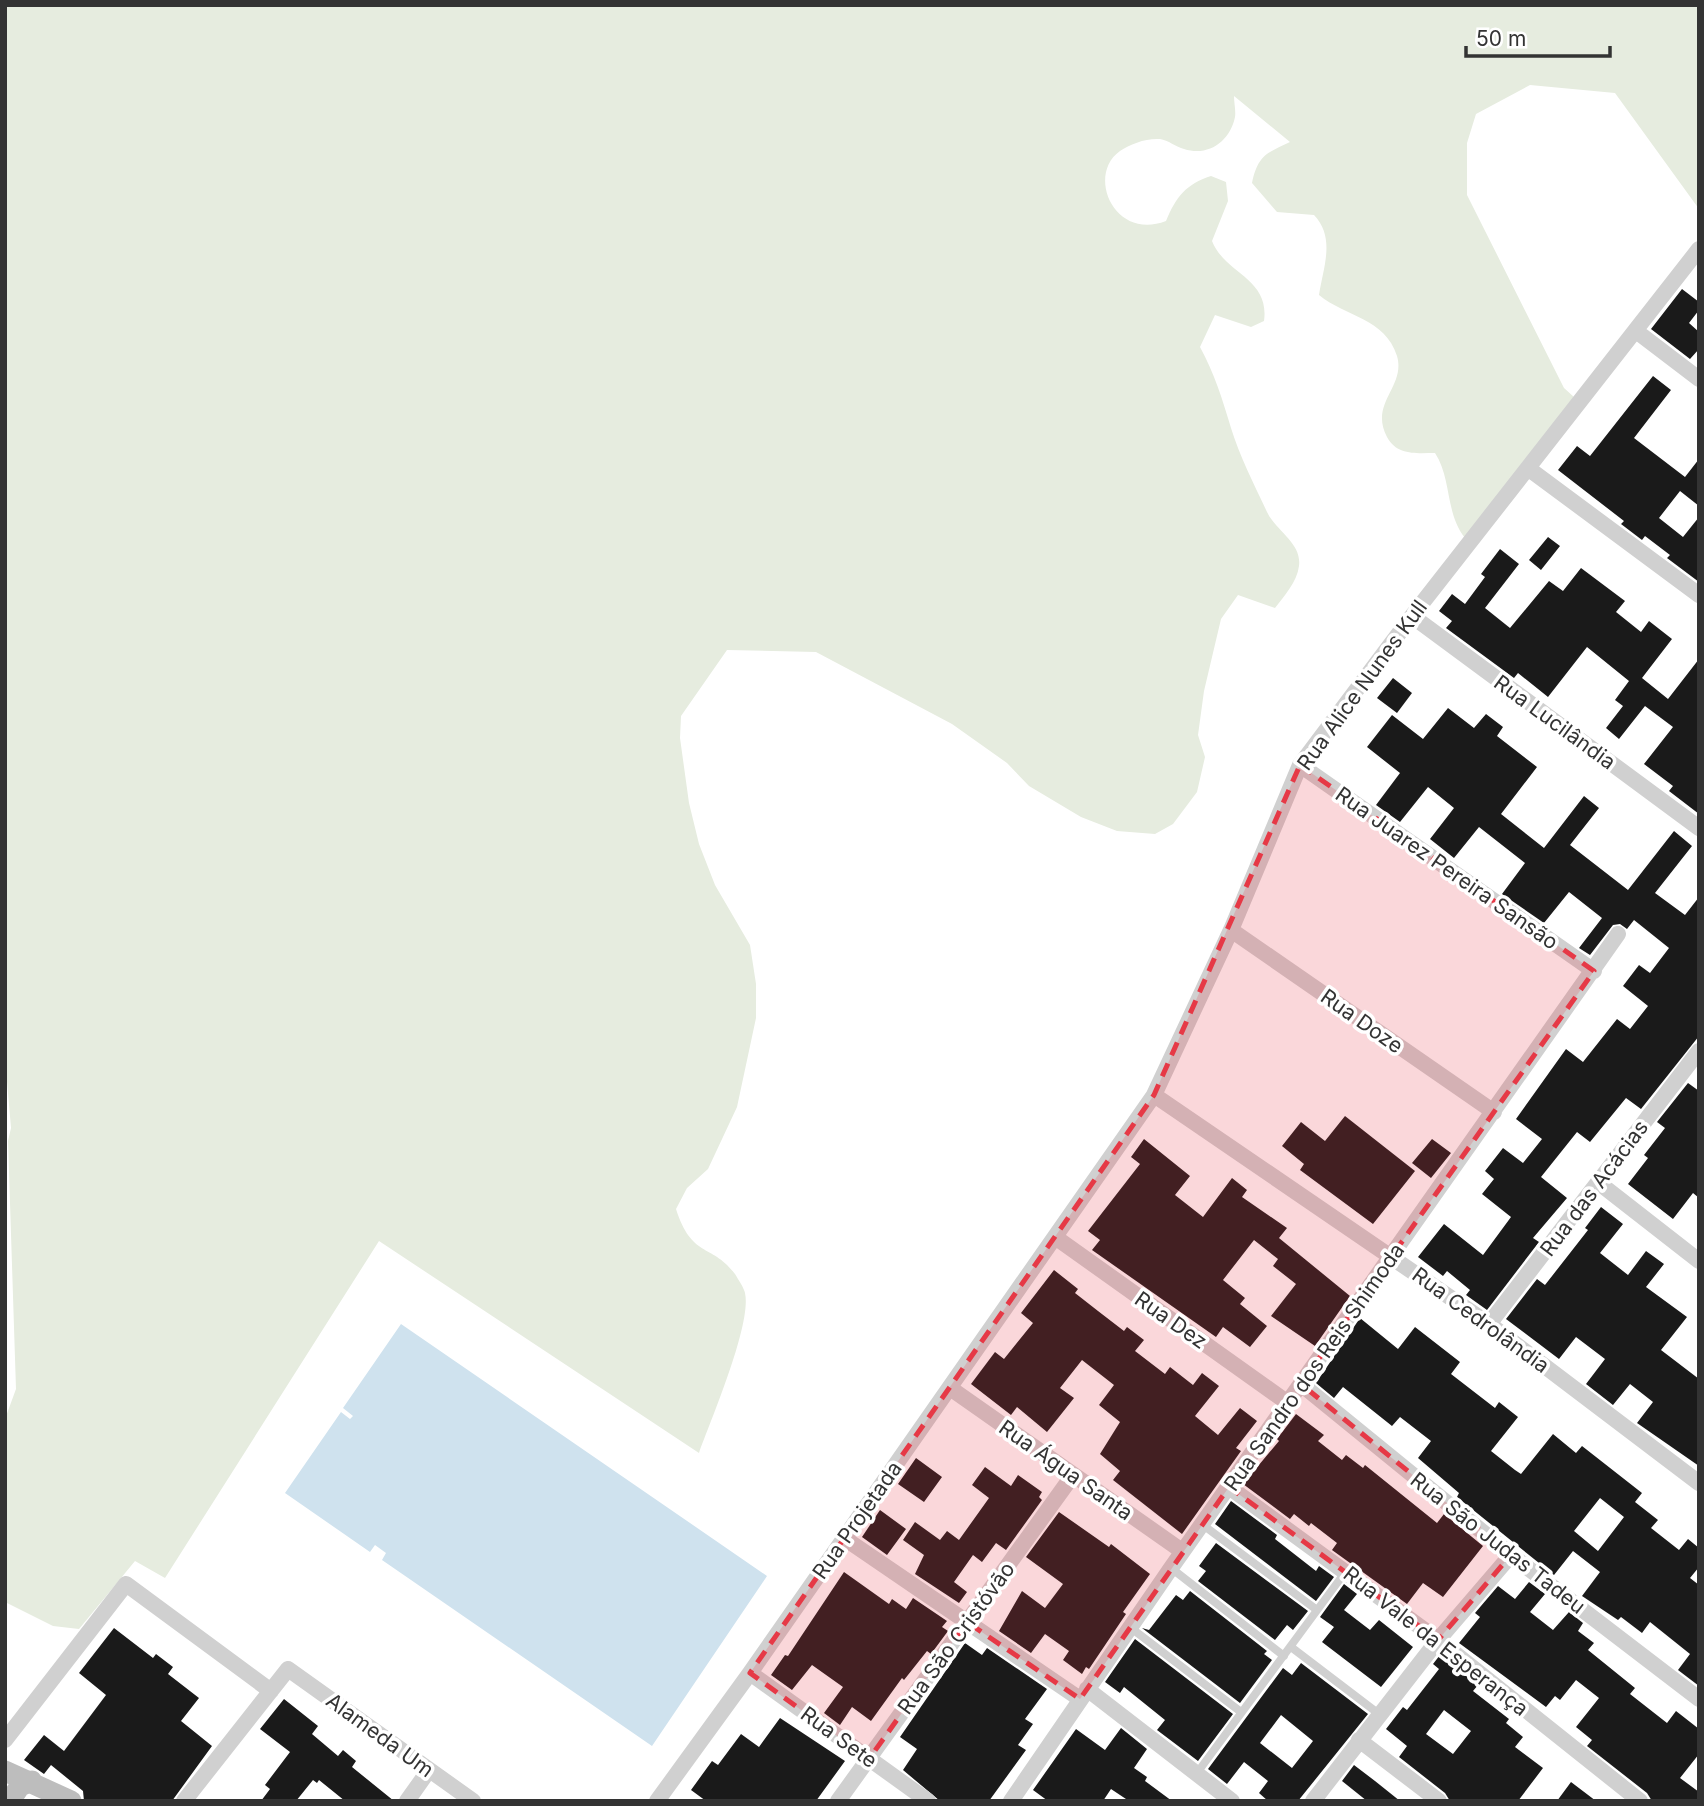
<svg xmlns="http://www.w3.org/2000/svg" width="1704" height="1806" font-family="Inter,sans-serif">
	<rect width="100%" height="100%" fill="#fff"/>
	<path fill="#e6ecdf" d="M5,5H1699V209L1615,93L1530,85L1476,114L1467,143V195L1564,388L1574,397L1465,538C1445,513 1452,479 1435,453C1417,453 1397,456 1387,437C1369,403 1406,387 1397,356C1385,318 1346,317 1319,295C1323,268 1336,238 1314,215L1277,212L1252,183C1258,155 1267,153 1290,142L1234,96C1234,103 1236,111 1235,117C1230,141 1209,157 1184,149C1176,147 1168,140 1160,139C1146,138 1130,144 1120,151C1086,175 1114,241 1166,221C1176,197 1186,184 1211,176L1226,182L1228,201L1212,241C1225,274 1270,278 1264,321L1251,327L1215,315L1200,347C1215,375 1222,398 1231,428C1240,457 1254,484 1267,512C1276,531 1302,543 1299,566C1297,582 1284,596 1275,608L1238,595L1221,619L1204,691L1198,735L1205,757L1197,792L1173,824L1155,834L1117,831L1081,817L1029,786L1007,763L952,724L816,652L727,650L681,716L680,738L689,803L699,844L715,885L750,945L756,984V1018L737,1107L708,1169L687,1188L676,1209C692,1259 712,1243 735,1274C738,1279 744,1288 745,1293C752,1324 711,1420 699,1453L379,1241L165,1578L135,1561L79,1629L53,1626L5,1602V1419L16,1389L8,1141L11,1128L5,1058Z"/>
	<path fill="#cfe2ee" d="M401,1324L767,1576L652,1746L382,1560L386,1553L375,1545L370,1552L285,1493L341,1412L350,1419L353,1416L343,1408Z"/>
	<path fill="#1a1a1a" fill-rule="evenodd" d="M1682,289L1699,302V310L1689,323L1699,332V349L1690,359L1651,329Z
		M1653,376L1671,390L1634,438L1685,477L1699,459V506L1680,491L1659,518L1683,537L1699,517V582L1667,558L1670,555L1645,536L1642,540L1621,524L1624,521L1558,470L1577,446L1590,456Z
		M1548,537L1560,546L1541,570L1529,560Z
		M1500,549L1519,564L1485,608L1510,628L1549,581L1563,591L1581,568L1625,601L1616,612L1641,632L1649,621L1672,639L1642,678L1668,699L1699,659V814L1669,791L1673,786L1644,764L1673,727L1645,706L1619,739L1606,728L1623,706L1615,700L1629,681L1587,647L1548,697L1518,673L1514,678L1446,628L1452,621L1439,611L1452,594L1465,604L1485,577L1481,574Z
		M1393,678L1412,693L1397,713L1377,698Z
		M1448,708L1474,728L1486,714L1503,727L1497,736L1537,767L1501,814L1544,848L1584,796L1599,808L1570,845L1628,890L1674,831L1692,846L1655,893L1685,915L1699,897V1036L1641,1109L1626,1098L1590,1142L1577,1132L1541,1177L1567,1198L1533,1238L1539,1242L1487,1310L1466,1295L1470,1290L1447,1271L1443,1276L1418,1257L1444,1224L1483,1255L1511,1217L1482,1194L1494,1179L1485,1171L1503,1148L1523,1163L1542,1139L1516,1119L1566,1049L1583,1062L1617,1019L1630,1029L1648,1006L1623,986L1639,965L1650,973L1669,948L1634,920L1627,929L1620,924L1613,925L1590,955L1579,948L1602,918L1569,892L1544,923L1502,894L1525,863L1479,827L1454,858L1430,839L1454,808L1428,787L1400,822L1376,805L1400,773L1367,747L1392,715L1423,739Z
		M1688,1083L1699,1091V1198L1693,1193L1673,1219L1628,1184L1648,1158L1644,1155L1665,1128L1657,1122Z
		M1345,1116L1415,1171L1373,1224L1300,1170L1304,1164L1282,1146L1301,1122L1325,1141Z
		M1144,1139L1190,1176L1175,1195L1203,1217L1232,1178L1247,1190L1242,1197L1287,1228L1279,1238L1350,1296L1315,1346L1271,1316L1296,1284L1273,1266L1278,1259L1254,1240L1223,1280L1245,1298L1240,1304L1267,1326L1250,1347L1223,1327L1216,1337L1092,1250L1100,1240L1088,1231L1140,1164L1131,1157Z
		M1432,1139L1451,1153L1431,1178L1412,1163Z
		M1601,1207L1623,1224L1600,1253L1628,1275L1646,1251L1664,1264L1646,1287L1687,1317L1661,1350L1699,1379V1466L1637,1423L1653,1402L1630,1384L1613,1405L1586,1384L1605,1359L1576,1337L1559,1359L1506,1319L1537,1279L1545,1285L1588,1230L1585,1228Z
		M1054,1270L1078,1289L1075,1293L1098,1311L1124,1331L1127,1327L1144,1340L1135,1351L1165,1374L1170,1367L1193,1385L1202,1373L1219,1386L1195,1416L1218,1435L1240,1408L1257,1421L1236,1448L1241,1451L1182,1534L1113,1480L1120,1471L1100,1454L1120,1422L1099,1405L1114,1385L1082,1360L1060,1388L1074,1398L1047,1432L1017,1407L1011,1415L971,1384L995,1352L1004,1359L1033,1323L1021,1313Z
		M1360,1318L1398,1349L1415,1327L1460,1362L1451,1374L1495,1408L1499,1402L1518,1417L1491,1451L1515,1470L1521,1474L1553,1434L1576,1453L1582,1446L1642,1493L1635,1502L1658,1520L1651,1528L1679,1550L1688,1539L1699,1548V1567L1690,1578L1699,1585V1686L1678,1670L1690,1654L1650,1622L1642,1633L1621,1617L1618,1620L1582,1596L1600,1572L1573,1551L1554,1575L1457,1497L1459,1493L1418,1458L1431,1441L1400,1417L1392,1426L1343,1387L1334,1398L1316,1383ZM1600,1498L1624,1517L1598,1551L1574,1531Z
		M1296,1414L1324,1435L1318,1441L1342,1460L1346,1455L1363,1468L1365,1465L1437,1523L1444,1514L1483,1546L1443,1597L1423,1583L1407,1604L1332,1550L1337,1543L1311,1523L1309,1526L1294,1514L1290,1519L1243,1484L1279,1441L1277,1439Z
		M916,1458L942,1477L924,1502L898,1484Z
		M985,1467L1011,1486L1018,1475L1042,1492L1039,1497L1042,1500L1006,1550L996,1543L982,1562L973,1555L954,1582L967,1592L959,1603L915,1574L924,1555L903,1540L915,1522L940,1540L947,1531L959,1540L989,1498L972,1485Z
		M1231,1501L1277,1535L1275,1539L1316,1571L1319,1566L1334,1577L1316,1601L1215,1524Z
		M880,1510L906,1529L887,1555L862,1537Z
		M1059,1512L1109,1547L1111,1544L1150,1574L1123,1612L1126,1614L1089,1669L1086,1667L1082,1674L1063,1660L1069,1651L1045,1634L1031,1653L999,1631L1022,1591L1045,1608L1063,1584L1026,1557Z
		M1216,1543L1308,1611L1293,1630L1287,1625L1275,1640L1198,1581L1206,1571L1199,1566Z
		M844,1572L889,1604L892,1599L906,1609L913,1598L947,1621L942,1627L948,1631L931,1654L927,1651L904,1680L902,1678L871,1721L852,1707L840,1725L824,1713L843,1687L812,1665L792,1690L771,1675L785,1655L788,1656Z
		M1529,1582L1545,1594L1530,1612L1553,1630L1569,1612L1583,1623L1578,1631L1594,1643L1588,1650L1635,1688L1630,1694L1667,1723L1676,1711L1699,1729V1754L1680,1778L1699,1792V1801H1652L1647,1793L1587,1746L1592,1740L1576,1727L1599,1698L1576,1680L1560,1700L1555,1696L1546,1707L1459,1643L1480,1617L1475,1613L1498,1586L1515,1599Z
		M1344,1584L1357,1594L1344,1610L1370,1630L1379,1620L1413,1647L1381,1687L1322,1642L1334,1627L1320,1617Z
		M1190,1591L1267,1651L1264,1654L1272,1660L1240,1703L1142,1628L1149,1630L1176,1595L1183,1600Z
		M114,1628L153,1658L156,1654L173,1667L168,1674L199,1698L181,1721L212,1746L172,1801H84L83,1791L51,1765L44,1774L24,1760L44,1735L64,1751L106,1695L79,1673Z
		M1135,1639L1233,1714L1198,1761L1157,1730L1165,1720L1124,1687L1120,1693L1105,1682Z
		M965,1643L982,1655L987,1648L1047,1689L1025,1719L1033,1724L1018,1745L1026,1750L989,1801H940L903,1770L917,1749L900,1737Z
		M1440,1655L1478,1685L1473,1691L1509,1719L1506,1723L1523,1737L1515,1747L1543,1768L1518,1801H1450L1445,1793L1399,1757L1407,1746L1386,1729L1403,1707L1407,1710L1439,1669L1433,1664ZM1444,1710L1471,1731L1453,1754L1426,1734Z
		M1301,1663L1368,1714L1298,1801H1268L1259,1793L1268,1781L1244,1762L1227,1784L1208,1769L1283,1668L1292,1675ZM1281,1715L1313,1741L1292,1768L1260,1743Z
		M284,1699L318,1726L312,1734L338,1756L343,1750L356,1761L352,1767L394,1801H345L319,1780L317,1783L313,1780L296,1801H261L270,1789L265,1785L290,1752L260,1729Z
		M780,1718L845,1761L816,1801H706L691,1790L712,1761L718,1765L741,1734L759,1747Z
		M1121,1728L1147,1749L1134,1768L1147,1777L1145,1781L1172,1801H1129L1111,1789L1103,1801H1048L1033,1790L1076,1729L1105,1750Z
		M1354,1765L1375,1781L1400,1801H1367L1342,1781Z
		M1571,1782L1596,1801H1557Z"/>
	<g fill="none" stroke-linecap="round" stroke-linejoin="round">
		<path stroke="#d0d0d0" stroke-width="8" d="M1203,1525L1317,1610
			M1171,1568L1284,1656
			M1131,1628L1241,1712
			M1291,1647L1379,1714
			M1197,1773L1346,1571"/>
		<path stroke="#d0d0d0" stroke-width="16" d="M1636,331L1699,379
			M1529,469L1699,595
			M1412,616L1699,828
			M1300,765L1594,971
			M1231,930L1494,1112
			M1154,1095L1489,1324L1699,1483
			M1599,1183L1699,1261
			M1055,1237L1288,1403
			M1489,1324L1699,1051
			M1301,1384L1511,1555L1699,1699
			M950,1388L1182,1551
			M1229,1487L1438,1640L1640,1801
			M844,1538L1080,1699
			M750,1673L928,1801
			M1087,1689L1232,1801
			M5,1740L126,1584L271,1691
			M1359,1740L1439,1801
			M184,1801L288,1669L473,1801
			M407,1801L429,1770
			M657,1801L750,1673L1154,1095L1231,930L1300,765L1412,616L1699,249
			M838,1801L1073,1475
			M1011,1801L1171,1568L1618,934
			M1313,1801L1438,1640L1511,1555"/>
		<path stroke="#bdbdbd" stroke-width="21" d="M5,1771L71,1801
			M10,1801L20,1786L32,1781"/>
	</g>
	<path fill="#e63946" fill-opacity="0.2" stroke="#e63946" stroke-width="5" stroke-dasharray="14 9" stroke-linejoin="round" d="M1300,765L1594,971L1301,1384L1511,1555L1438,1640L1229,1487L1080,1699L967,1622L869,1759L750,1673L1154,1095Z"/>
	<g text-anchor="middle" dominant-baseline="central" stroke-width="7" stroke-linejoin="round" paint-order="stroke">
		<g font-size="21" fill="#333" stroke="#fff">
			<text transform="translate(1362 685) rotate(-54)">Rua Alice Nunes Kull</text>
			<text transform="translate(1555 722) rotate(36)">Rua Lucilândia</text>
			<text transform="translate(1447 868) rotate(35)">Rua Juarez Pereira Sansão</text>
			<text transform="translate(1362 1021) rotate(35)">Rua Doze</text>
			<text transform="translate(1594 1188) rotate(-53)">Rua das Acácias</text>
			<text transform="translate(1171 1320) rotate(35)">Rua Dez</text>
			<text transform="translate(1481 1320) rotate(36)">Rua Cedrolândia</text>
			<text transform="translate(1314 1367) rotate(-55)">Rua Sandro dos Reis Shimoda</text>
			<text transform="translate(1066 1470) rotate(35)">Rua Água Santa</text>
			<text transform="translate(857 1520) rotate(-55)">Rua Projetada</text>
			<text transform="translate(1498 1543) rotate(38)">Rua São Judas Tadeu</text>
			<text transform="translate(956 1638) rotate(-54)">Rua São Cristóvão</text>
			<text transform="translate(1436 1641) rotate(38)">Rua Vale da Esperança</text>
			<text transform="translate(380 1735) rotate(36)">Alameda Um</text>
			<text transform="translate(839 1737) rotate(36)">Rua Sete</text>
		</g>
	</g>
	<rect width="1704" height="1806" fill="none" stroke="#333333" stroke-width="14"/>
	<path d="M1466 46v10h144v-10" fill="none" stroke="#333333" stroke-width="3.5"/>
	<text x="1476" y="46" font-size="21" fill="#333333" stroke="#ffffff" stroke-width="5" paint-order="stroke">50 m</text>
</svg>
